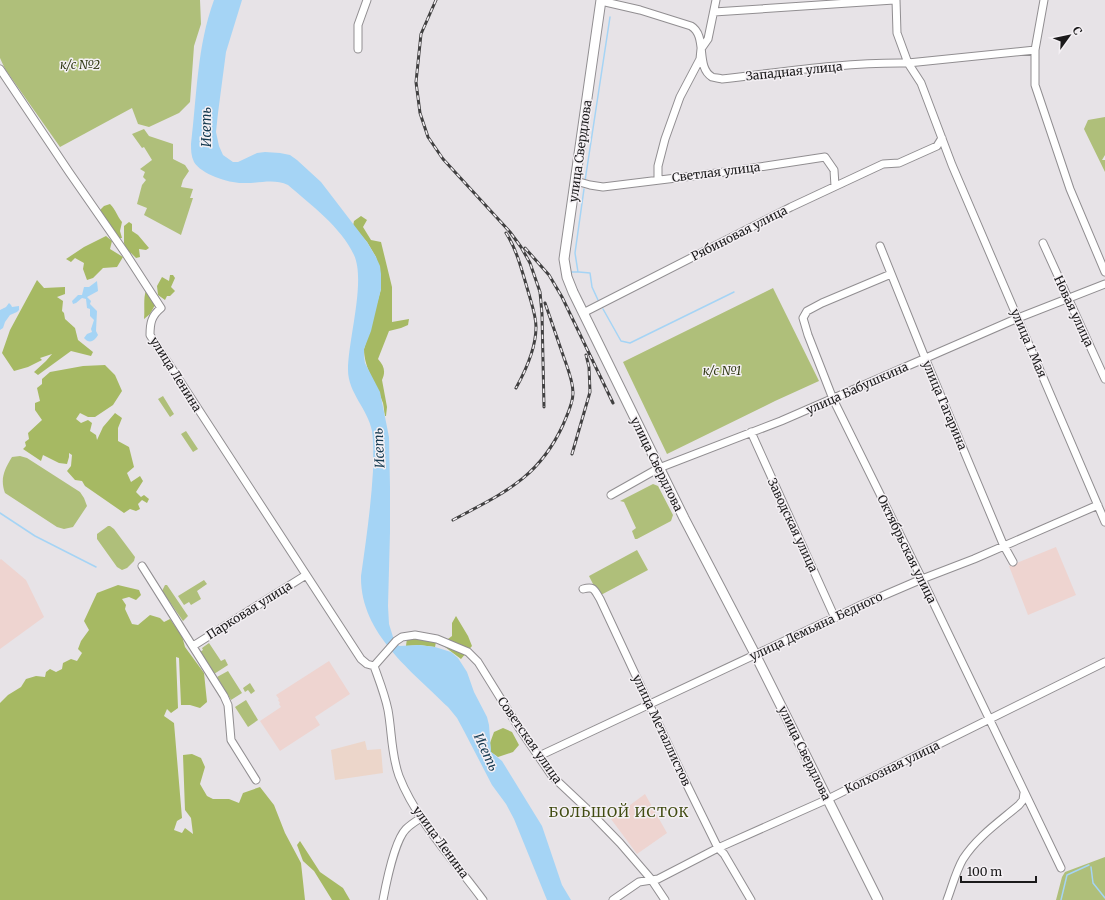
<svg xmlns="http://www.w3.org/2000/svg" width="1105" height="900" font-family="Merriweather,serif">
	<rect width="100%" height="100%" fill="#e7e3e7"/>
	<path fill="#ecd6ca" d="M365,741L367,750L381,749L383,773L335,780L331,750Z"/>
	<path fill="#eed4d0" d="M1056,547L1076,595L1028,615L1009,566Z
		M1,559L26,580L44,617L0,649V560Z
		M329,661L350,694L315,717L320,725L280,751L260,721L281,707L279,704L280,703L278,700L279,699L276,695Z
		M645,794L667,833L637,854L611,819Z"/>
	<path fill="#afbf7a" d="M0,0H200L201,24L194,46L190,102L179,113L149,127L138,124L132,108L60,147L5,69L0,58Z
		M1105,117V155L1102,160H1105V172L1084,129L1088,120Z
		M144,129L149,136L173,144V159L185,165L189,171L183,180L181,187L193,189L190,198H193L181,235L144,215L147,208L137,204L142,185L146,180L143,177L145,172L140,169L152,160L144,147L142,148L132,134Z
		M773,288L819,381L775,401L667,454L623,362Z
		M163,396L174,414L170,417L158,399Z
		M186,431L198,449L193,452L181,434Z
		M20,456L27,458L80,492L84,498L87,506L73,527L64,529L57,527L5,493C0,479 4,470 12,457Z
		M653,484L658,486L673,515L671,521L637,539H635L632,531L636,528L624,502L620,501Z
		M108,526H110L114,529L135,557L134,561L127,568L122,570L117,567L97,539V534Z
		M637,550L648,570L599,596L589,576Z
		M204,580L207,584L197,591L201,599L191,605L189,602L184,605L178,596Z
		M165,585H167L188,616L183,621L162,591Z
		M209,643L221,661L225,659L228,665L214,674L200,652L203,650L202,648Z
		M228,671L242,693L231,700L217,677Z
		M250,683L255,691L251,694L248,690L245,692L243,688Z
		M246,700L258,720L248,727L235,707Z
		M1105,857V900H1056L1062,877L1065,872Z"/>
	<path fill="#a6b963" d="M110,204C116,210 117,216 122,222L120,231L122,238H117L99,211L104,206Z
		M361,216L367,220L363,227L371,240L381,242L392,287V322L409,319L408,325L401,328L389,331L378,359C384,366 386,371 382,380L387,407L386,416H385C384,412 384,407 383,403C377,385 364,369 364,349L381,289L376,257L367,242L353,226L354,221Z
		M129,222L132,224V231L138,235L149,248L146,250L139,249L140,257L136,258L131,253L127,252L124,243V226Z
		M106,236L112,241L110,249L123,257L117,267L103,268L93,278L87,280L83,269L84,263L75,258L71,262L66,259L84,247Z
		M170,275H173L175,278L171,287L175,291L170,296H167L165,300L158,295L157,286L162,277L169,281Z
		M37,280L44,288L65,287V294L57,297L63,301L62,311L64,313L65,319L75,328L78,340L93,352L91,356L71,351L38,375L34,372L46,361L52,354L40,358L42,360L28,367L14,371L2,353L10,330Z
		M146,290L155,305L150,314L144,319C145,309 143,299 146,290Z
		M105,365L115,375L122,391L113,405L95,417H88L80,413L76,419L81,423L88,420L92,423L90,431L96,435L97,440L103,427L115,413L122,418L118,428V441L129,447L134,467L127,473L131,482L140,476L143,481L136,492L141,497L144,495L149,499L147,503L142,500L138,504L140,509L136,511L130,509L124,513L85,486L82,481L75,480L67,471L71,466L72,455L69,453V457L67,464L59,463L43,455L41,461L23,449L26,446L25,442L29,439L28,433L42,420L35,410V403L40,401L37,388L42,384V379L50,372L83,366Z
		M118,585L139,590L141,595L136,600L129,597L122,599L126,605L125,609L132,624L138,625L150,615L160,618L164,622L170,619L182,636L185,647L204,673L207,702L200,708L190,705H181L179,658L176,657L178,708L171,713L167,709L164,716L174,723L182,818L177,821L174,830L182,833L185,828L193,834L191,818L185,810L183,755L192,754L201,758L205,767L200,784L207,796L213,799H229L239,803L243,793L260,787L274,805L285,833L301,863L305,900H0V703L8,695L21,687L26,679L36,676L45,677L46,672L50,669L56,672L62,669L63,663L71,659L77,661L82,653L78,649L81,641L89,630L84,621L97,593Z
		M456,616L468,636L472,646L461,659L445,647L444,642L452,636V623Z
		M407,638H433L436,642L435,647L419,645L406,646Z
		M503,728L512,732L519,745L513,752L498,757L491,752L490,743L494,732Z
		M300,841L320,872L343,888L350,900H332L314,871L303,861L297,845Z"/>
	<path fill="#a5d4f5" d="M214,0H242L226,52L218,113L216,132L219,146L223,155L233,162H238L257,153L265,152L280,153L290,155L297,160L321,182L367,242L376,257L380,266L381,274V289L371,331L364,349V356L365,363L380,392L389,437L390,487V532L388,606L389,624L393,637L399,646L419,645L435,647L451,652L458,658L467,672L474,692L487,717L489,725L491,752L502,761L542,826L562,885L571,900H547L514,819L506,804L492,785L464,731L457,718L448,707C411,670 360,633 361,576C366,541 371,506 373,471C373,457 374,444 372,431C368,409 348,393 348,370C348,340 366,281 354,255C341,227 311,205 288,185C273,178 258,184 242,183C228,183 201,174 194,162C191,156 191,150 191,144C197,96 197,46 214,0Z
		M97,281L98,291L87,297L91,301L90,304L97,311L96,331L98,335C94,342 89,344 84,338L87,334L92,332L91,329L94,320L90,316V309L87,308L86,299L82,298L76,303L73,304L72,301L78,295H82L84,287H89Z
		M9,303L11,305L12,307L19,306V310L17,312L10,315L5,322L3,328L0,330V310L6,307Z"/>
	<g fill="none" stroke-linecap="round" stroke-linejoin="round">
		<path stroke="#a5d4f5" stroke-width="1.5" d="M585,181L610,17
			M570,272H578L575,253L584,189
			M579,272L590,273L592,287L598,300
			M603,309L621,341L630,343L734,292
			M0,513L35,536L96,567
			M1091,867L1093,883L1105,898
			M1061,900L1067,875L1089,865"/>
		<defs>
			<path id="minor" d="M896,0L897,33L908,63L921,83L952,165L1105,522
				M1044,0L1035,50V85L1070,189L1105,272
				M601,1L640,10L691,26C708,36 695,67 712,77C715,78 719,78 722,79C783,72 846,62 908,63L1035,50
				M714,12L894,0
				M358,49V25L367,0
				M0,69L69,172L126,254L161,308C151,316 150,324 150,335L361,659L367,664L374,666
				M658,179V166L665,139L680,97L700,59L701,49L708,39L716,0
				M576,181L590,185L603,187L733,171L825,157L834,170L835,186
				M1043,243L1105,379
				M880,246L925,358L1003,544L1013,562
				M891,274L822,303L807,311L803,318L808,335L833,399L922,579L1061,868
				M583,313L791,207L883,164L899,163L937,146L942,138
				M751,432L835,618
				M611,495L659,468L781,421L1018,318L1105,284
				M142,566L224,696L228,705L231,740L256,780
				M583,589C595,586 594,590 600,599L687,785L718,848L724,854L751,900
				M193,646L306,575
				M539,756L859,606L922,579L974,559L1098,505
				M383,900C386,884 395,840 406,829C410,825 416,821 421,818
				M483,900C455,862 416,820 399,776C391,754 392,732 388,710C385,695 379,680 374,666L396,641L402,637L415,635L437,639L468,652L478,662L519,728L552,776L586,808L620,843L651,879L665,900
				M613,900L639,882L658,879L718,848L828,799L1105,662
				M947,900C952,887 956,871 963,859C977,837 999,822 1019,805L1023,800L1024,793"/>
			<path id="major" d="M601,0L564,259L567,277L573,292L684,518L755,654L878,900"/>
		</defs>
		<use href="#minor" stroke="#918e91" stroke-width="9"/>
		<use href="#major" stroke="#918e91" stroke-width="11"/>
		<use href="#minor" stroke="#fff" stroke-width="7"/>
		<use href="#major" stroke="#fff" stroke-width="9"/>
		<defs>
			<path id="rail" d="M436,0L421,34L416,82L420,113L428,137L443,159L510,232L521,247L530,263L540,292L542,314L544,407
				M506,233C517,250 522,271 528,291C531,302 536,315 536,327C536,348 526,370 516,388
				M525,248L549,275L562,297L613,403
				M572,454L590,392L589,367L586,355
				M453,520C503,493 538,479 563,425C567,415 573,404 573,393C573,380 567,367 563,355C557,338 551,320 545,303"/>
		</defs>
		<use href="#rail" stroke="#414041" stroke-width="3"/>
		<use href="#rail" stroke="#f4f0f4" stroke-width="1.5" stroke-dasharray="4.5" stroke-linecap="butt"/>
	</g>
	<g text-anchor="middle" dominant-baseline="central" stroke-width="3" stroke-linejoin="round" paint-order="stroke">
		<g font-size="12" font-style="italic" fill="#323a15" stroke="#f4f0f4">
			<text x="80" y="64">к/с №2</text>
			<text x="722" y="370">к/с №1</text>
		</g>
		<g font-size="12" fill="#1b1a1b" stroke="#f4f0f4">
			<text transform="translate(794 71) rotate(-6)">Западная улица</text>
			<text transform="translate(580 151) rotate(-82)">улица Свердлова</text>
			<text transform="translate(716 172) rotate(-7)">Светлая улица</text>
			<text transform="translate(739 233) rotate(-27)">Рябиновая улица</text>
			<text transform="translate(1074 311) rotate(65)">Новая улица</text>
			<text transform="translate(1029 343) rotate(67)">улица 1 Мая</text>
			<text transform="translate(176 374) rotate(58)">улица Ленина</text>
			<text transform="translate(857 388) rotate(-24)">улица Бабушкина</text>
			<text transform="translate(945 405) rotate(67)">улица Гагарина</text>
			<text transform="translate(657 464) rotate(64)">улица Свердлова</text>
			<text transform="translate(793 525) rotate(65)">Заводская улица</text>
			<text transform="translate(907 549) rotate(64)">Октябрьская улица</text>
			<text transform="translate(249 610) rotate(-32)">Парковая улица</text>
			<text transform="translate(816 626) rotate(-25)">улица Демьяна Бедного</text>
			<text transform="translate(662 730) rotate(65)">улица Металлистов</text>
			<text transform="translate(530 740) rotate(55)">Советская улица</text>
			<text transform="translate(805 753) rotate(64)">улица Свердлова</text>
			<text transform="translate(892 767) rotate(-26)">Колхозная улица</text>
			<text transform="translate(441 842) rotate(54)">улица Ленина</text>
		</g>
		<g font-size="13" font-style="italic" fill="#163a50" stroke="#f4f0f4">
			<text transform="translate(206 127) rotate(-90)">Исеть</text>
			<text transform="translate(379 448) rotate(-93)">Исеть</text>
			<text transform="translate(486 752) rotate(65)">Исеть</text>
		</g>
		<g font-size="14" letter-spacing="1" fill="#414c12" stroke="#f4f0f4">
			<text x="619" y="812">БОЛЬШОЙ ИСТОК</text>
		</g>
	</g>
	<g transform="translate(1069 36) rotate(57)" stroke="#f4f0f4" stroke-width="3" paint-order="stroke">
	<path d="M0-3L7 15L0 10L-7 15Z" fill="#1b1a1b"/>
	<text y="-6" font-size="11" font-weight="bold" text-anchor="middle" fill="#1b1a1b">С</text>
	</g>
	<path d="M961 876v6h75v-6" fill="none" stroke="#1b1a1b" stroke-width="2"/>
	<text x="967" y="876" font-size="12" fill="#1b1a1b" stroke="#f4f0f4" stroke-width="3" paint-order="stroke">100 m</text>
</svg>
